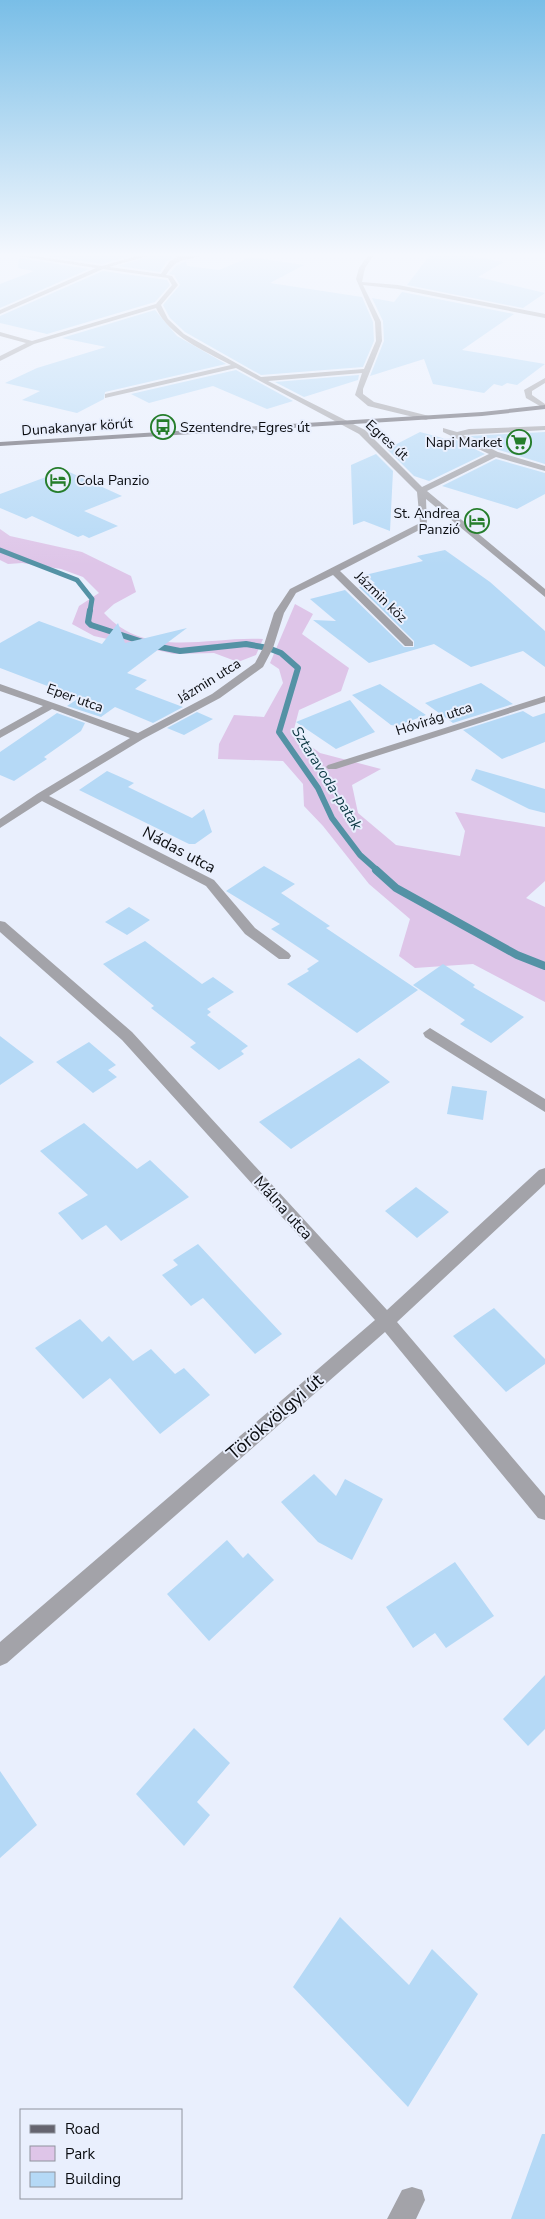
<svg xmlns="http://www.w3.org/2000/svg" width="545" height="2219" font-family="'Nunito Sans',sans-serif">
	<rect width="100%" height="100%" fill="#e9effd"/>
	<path fill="#dec5e8" d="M0,529L10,536L82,552L131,576L136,592L114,604L104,613C147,660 208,636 263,639L256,655L238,662L214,653L174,654L94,636L72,624L79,606L99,593L83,577L61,569L22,563L8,564L0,560Z
		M295,604L313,614L302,634L349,668L341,691L299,710L293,733L320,753L381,769L352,785L358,813L396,845L460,856L465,831L455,812L545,827V881L526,898L545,907V1002L473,964L415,968L399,956L410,919L369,884L323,826L304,806L303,784L283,761L218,759L219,744L234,715L264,717L283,683L279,669L270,663Z"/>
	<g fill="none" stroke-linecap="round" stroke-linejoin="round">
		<path stroke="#5492a5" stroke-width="5" d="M0,550L77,580L92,599L90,611"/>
		<path stroke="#5492a5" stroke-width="6" d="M90,610L88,622L91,625L155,646L180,651L246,644L268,648L281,653L298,668L279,732L318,788L332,818L360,855L378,871"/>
		<path stroke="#5492a5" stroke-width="8" d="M376,870L396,888L517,955L545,966"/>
	</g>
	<path fill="#b5d9f6" d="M42,255H133L102,264Z
		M153,255L174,257L167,261L160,272L118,266Z
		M430,255H464L504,262L478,277L545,293L523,308L407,285Z
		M250,257L304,265L270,283L362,297L373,322L374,341L363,367L261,375L185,332L170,318L163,305L180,285L174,275L169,274L176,266L186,261L187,266L219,270Z
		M19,258L89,269L0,308V284L34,271L18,268Z
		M103,271L167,280L170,285L155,302L47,334L0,323V316Z
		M402,292L514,314L462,350L545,364L517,385L507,383L502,386L494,384L484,393L433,384L424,359L370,376L384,341L383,321L372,298L394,302Z
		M155,310L177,336L226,364L105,392L104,399L77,413L22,400L40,391L5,383L37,368L106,347L62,338Z
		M236,370L293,401L267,409L213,386L149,403L131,394Z
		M359,375L358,380L304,397L275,382Z
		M420,432L446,439L452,438L485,454L429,481L414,476L387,449Z
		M545,432V464L499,450L470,436Z
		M376,454L393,471L390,531L364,521L353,525L351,465Z
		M496,459L545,473V494L517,509L442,486Z
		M65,470L122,496L84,511L118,526L89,538L83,535L78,537L32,516L26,519L0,508V494Z
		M445,550L490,582L545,631V667L523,651L471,667L434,644L369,663L313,620L336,621L310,599L345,590L404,647H414V641L359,587L375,583L365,575L423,561L417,556Z
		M39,621L102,644L118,623L125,643L187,628L127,673L147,680L135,689L183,707L153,723L115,707L101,717L67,706L79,698L0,668V643Z
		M481,683L513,704L453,723L425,703Z
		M380,684L426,715L397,726L391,725L352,695Z
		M350,700L375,732L336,749L296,722Z
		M523,711L533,717L545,713V742L502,759L463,730Z
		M197,712L213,719L184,735L167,728Z
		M57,713L85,723L81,731L44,757L47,759L14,781L0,775V752Z
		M476,769L545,789V813L529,809L471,780Z
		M107,771L134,783L128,787L192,818L204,809L212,832L195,844H189L79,790Z
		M264,866L295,884L281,893L330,926L326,928L418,990L357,1033L287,984L309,971L307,969L319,961L271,929L280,924L226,891Z
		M129,907L150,920L127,935L105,922Z
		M145,941L202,984L213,977L234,992L207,1009L211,1012L207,1015L248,1046L241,1051L244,1054L219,1070L190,1047L196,1043L151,1008L154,1006L103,964Z
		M443,964L475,985L473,987L524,1017L491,1043L460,1024L465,1020L413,985Z
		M0,1036L34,1062L0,1085Z
		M89,1042L116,1065L108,1070L117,1077L93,1093L56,1062Z
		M359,1058L390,1082L291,1149L259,1122Z
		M452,1086L487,1091L483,1120L447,1114Z
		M84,1123L137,1169L150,1160L189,1197L121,1241L106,1225L82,1240L58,1213L88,1195L40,1151Z
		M416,1187L449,1212L417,1238L385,1211Z
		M198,1244L282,1334L255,1354L203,1298L191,1306L162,1275L178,1265L173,1260Z
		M494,1308L545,1359V1364L506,1392L453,1336Z
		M80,1319L102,1342L109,1336L133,1361L151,1349L175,1374L184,1368L210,1395L160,1434L110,1378L83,1399L35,1348Z
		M314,1474L336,1496L345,1479L383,1499L352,1560L318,1542L281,1502Z
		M227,1540L243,1558L248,1553L274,1580L209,1641L167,1594Z
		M455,1562L494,1616L446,1648L435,1633L413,1648L386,1607Z
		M545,1675V1729L528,1746L503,1719Z
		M194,1728L230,1763L197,1802L210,1815L184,1846L136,1794Z
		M0,1771L37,1825L0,1858Z
		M340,1917L409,1985L432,1949L478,1994L408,2107L293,1987Z
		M542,2134H545V2219H511Z"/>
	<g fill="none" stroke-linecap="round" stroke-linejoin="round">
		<path fill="#a3a3a9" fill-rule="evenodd" d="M12,255H28L102,266L140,255H151L109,267L161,274L169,262L177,257L174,255H202C184,263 179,255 166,275L172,276L178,285L161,305L168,319L184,334L261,377L364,369L376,341L375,322L356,279L359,268L368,255H374L365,268L362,282L398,285L545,314V318L398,289L363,285L381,322L382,341L363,389V394L374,402L429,416L430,418L426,420L368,406L355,395L362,373L268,381L365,430L422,487L489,454L443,432V428L457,432L469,429L545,426V430L463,435L498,452L545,466V471L496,457L427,491L545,589V597L426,499L427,526L340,571L413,642V646H405L333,575L296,593L284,613L273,648L263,667L220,698L143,739L49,796L214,880L255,928L289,953L291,956L289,959H279L245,934L206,886L42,801L0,828V819L37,794L130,738L52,709L0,738V730L43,706L0,691V684L138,733L212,694L255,663L263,648L274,613L290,589L420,523L417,492L359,434L236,368L105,398V394L231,365C203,350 170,337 156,308L34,344L0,361V356L26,343L0,336V332L32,341L156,304L172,285L168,278L103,269L0,314V310L96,268Z
			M545,378V383L532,391V395L545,404V409L526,398L524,390Z
			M545,696V702L336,769H328L326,767L328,765Z
			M0,921L5,922L132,1032L387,1310L539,1170L545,1168V1184L397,1322L545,1496V1520L538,1518L385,1332L7,1663L0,1666V1642L375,1320L122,1040L0,932Z
			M430,1028L545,1099V1112L425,1037L423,1033Z
			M412,2187L422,2190L425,2200L416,2219H387L402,2190Z"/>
		<path fill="#65646f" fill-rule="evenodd" d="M545,405V409L482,416L0,446V442L482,412Z"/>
	</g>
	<linearGradient id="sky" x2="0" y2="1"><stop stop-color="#79bee7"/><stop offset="0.45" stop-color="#f5f8fe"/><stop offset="1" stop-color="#f5f8fe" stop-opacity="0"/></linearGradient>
	<rect width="545" height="566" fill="url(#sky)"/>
	<defs>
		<symbol id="bus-ring" viewBox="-11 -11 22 22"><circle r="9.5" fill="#e9effd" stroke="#257d2b" stroke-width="1.5"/><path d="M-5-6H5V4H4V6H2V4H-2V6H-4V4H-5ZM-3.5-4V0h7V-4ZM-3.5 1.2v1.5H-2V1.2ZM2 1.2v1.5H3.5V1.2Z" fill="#257d2b"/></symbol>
		<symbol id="supermarket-ring" viewBox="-11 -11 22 22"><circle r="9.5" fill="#e9effd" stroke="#257d2b" stroke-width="1.5"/><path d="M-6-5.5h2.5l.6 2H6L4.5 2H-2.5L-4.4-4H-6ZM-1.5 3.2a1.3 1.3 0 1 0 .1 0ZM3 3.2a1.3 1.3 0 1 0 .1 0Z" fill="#257d2b"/></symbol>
		<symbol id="hotel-ring" viewBox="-11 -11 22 22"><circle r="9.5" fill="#e9effd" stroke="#257d2b" stroke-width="1.5"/><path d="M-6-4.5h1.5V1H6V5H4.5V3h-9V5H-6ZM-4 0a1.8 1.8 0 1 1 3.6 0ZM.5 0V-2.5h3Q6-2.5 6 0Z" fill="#257d2b"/></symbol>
	</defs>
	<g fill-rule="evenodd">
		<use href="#bus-ring" x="149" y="413" width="28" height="28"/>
		<use href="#supermarket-ring" x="505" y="428" width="28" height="28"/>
		<use href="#hotel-ring" x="44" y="466" width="28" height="28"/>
		<use href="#hotel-ring" x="463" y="507" width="28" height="28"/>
	</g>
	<g text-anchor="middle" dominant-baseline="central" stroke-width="4" stroke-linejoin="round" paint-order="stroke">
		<g font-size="14" fill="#0a0c10" stroke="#e9effd">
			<text transform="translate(77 427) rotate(-4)">Dunakanyar körút</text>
			<text transform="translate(387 440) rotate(42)">Egres út</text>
			<text transform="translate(381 597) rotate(44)">Jázmin köz</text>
			<text transform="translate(209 681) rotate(-32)">Jázmin utca</text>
			<text transform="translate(75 698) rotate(20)">Eper utca</text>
			<text transform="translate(434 719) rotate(-18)">Hóvirág utca</text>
		</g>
		<g font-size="14" fill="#0a0c10" stroke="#e9effd" text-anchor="start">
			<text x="180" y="427">Szentendre, Egres út</text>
			<text x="502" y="442" text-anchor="end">Napi Market</text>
			<text x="76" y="480">Cola Panzio</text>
			<text x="460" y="513" text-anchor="end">St. Andrea<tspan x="460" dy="16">Panzió</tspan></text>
		</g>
		<g font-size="15" font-style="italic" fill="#0b3641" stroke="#e9effd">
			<text transform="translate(327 778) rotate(58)">Sztaravoda-patak</text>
		</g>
		<g font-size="16" fill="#0a0c10" stroke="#e9effd">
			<text transform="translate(179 850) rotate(28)">Nádas utca</text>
			<text transform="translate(283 1208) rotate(48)">Málna utca</text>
		</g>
		<g font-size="19" fill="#0a0c10" stroke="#e9effd">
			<text transform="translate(275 1417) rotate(-41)">Törökvölgyi út</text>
		</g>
	</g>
	<rect x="20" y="2109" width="162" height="90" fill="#e9effd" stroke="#90949e"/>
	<rect x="30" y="2125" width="25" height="8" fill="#65646f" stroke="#90949e"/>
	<text x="65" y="2134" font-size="15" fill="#0a0c10">Road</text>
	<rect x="30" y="2146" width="25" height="15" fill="#dec5e8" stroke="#90949e"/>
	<text x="65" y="2159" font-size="15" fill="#0a0c10">Park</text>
	<rect x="30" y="2172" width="25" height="15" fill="#b5d9f6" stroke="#90949e"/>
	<text x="65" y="2184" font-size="15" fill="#0a0c10">Building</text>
</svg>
